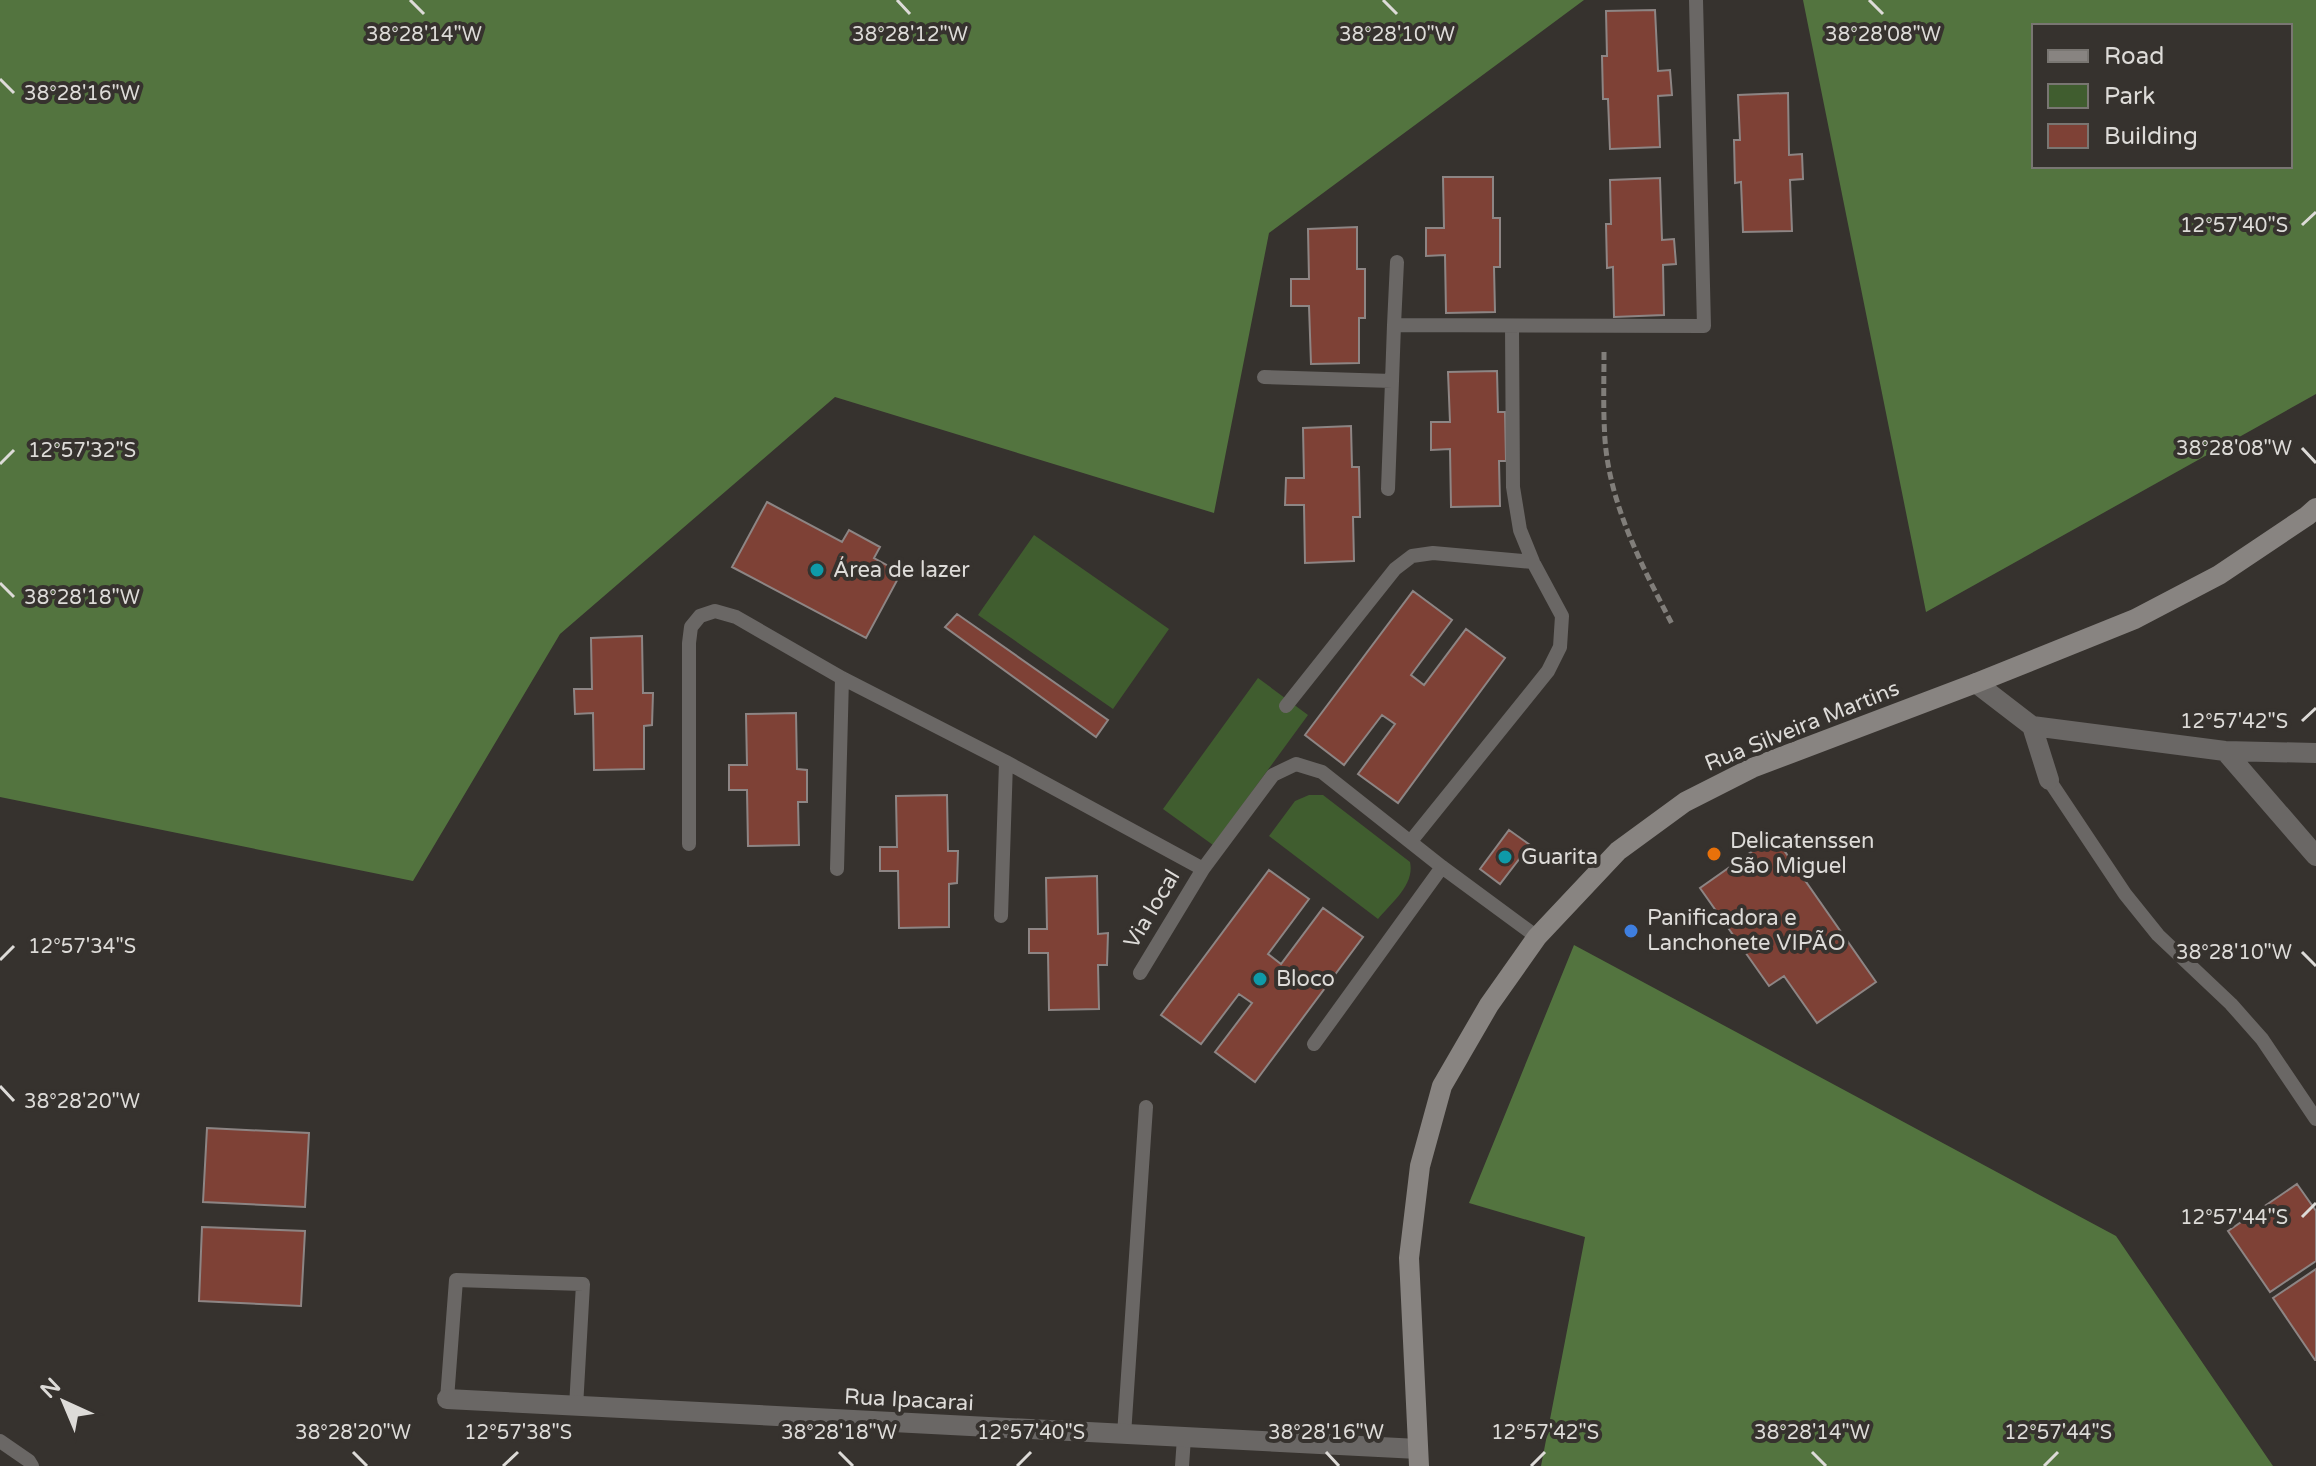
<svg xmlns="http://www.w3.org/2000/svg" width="2316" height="1466" font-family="'Varela Round',sans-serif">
	<rect width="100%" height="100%" fill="#36322e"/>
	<path fill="#405d2f" d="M1034,535L1169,629L1113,709L978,615Z
		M1258,678L1308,715L1213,845L1163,809Z
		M1309,795H1323L1410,862C1415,885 1391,903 1378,919L1269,836L1295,801Z"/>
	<path fill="#53743f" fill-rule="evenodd" d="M0,0H1584L1269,233L1214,513L835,397L560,634L413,881L0,797Z
		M1803,0H2316V394L1926,612ZM2290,26V166H2034V26Z
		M1574,945L2116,1236L2273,1466H1541L1585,1237L1469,1203Z"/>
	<path fill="#7e4136" stroke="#8d8584" stroke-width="2" d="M1655,10L1658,71L1670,70L1672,95L1658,96L1660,147L1610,149L1608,99H1603L1602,56H1607L1606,11Z
		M1788,93L1789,155L1802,154L1803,179L1790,180L1792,231L1743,232L1741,182L1735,183L1734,140H1740L1738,95Z
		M1443,177H1493V218H1500V267H1494L1495,312L1446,313L1445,255L1426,256V228H1444Z
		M1660,178L1662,240L1674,239L1676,264L1663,265L1664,315L1614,317L1613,267L1607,268L1606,224H1611L1610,180Z
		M1357,227V269H1365V318H1359V363L1311,364L1309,306H1291V279H1309L1308,229Z
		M1497,371L1498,412H1505L1506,461H1499L1500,506L1451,507L1450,449L1431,450V422H1450L1448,372Z
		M1351,426L1352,467H1359L1360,517H1353L1354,561L1305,563L1304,505H1285L1286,478H1304L1303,428Z
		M767,502L842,542L849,530L880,547L874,558L901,573L866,638L732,567Z
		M1413,591L1452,620L1411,675L1424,685L1466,629L1505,658L1398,803L1358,774L1395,724L1382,715L1344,765L1305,735Z
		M957,614L1108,720L1096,737L945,627Z
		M642,636L643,693H653L652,725L644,726V769L594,770L593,713L575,714L574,689H592L591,638Z
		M796,713L797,769L807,770V802H798L799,845L748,846L747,790H729V765H747L746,714Z
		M947,795L948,851H958L957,883L949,884V927L899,928L898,871H880V847H897L896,796Z
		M1509,830L1530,845L1500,884L1480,869Z
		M1774,836L1876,982L1817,1023L1784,976L1769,986L1700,888Z
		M1269,870L1309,899L1268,954L1281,964L1323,908L1363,937L1255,1082L1215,1052L1252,1003L1239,994L1201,1044L1161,1015Z
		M1097,876L1098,934L1108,933L1107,965H1098L1099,1009L1049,1010L1048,953H1029V929H1047L1046,878Z
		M207,1128L309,1133L305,1207L203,1202Z
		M2297,1184L2316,1211V1261L2270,1292L2228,1231Z
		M202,1227L305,1231L301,1306L199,1301Z
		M2316,1269V1360H2315L2273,1298Z"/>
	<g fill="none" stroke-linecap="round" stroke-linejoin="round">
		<path stroke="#817e7a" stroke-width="5" stroke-dasharray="8 4" stroke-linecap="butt" d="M1604,352C1604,381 1603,411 1605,440C1610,506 1643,568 1673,626"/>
		<path stroke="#6a6765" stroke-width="14" d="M1394,325L1397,262
			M1264,377L1392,381L1394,325L1704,326L1696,0
			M1388,489L1392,381
			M1286,706L1395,569L1412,556L1433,553L1533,562
			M2049,780L2125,894L2158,935L2231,1004L2262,1039L2316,1119
			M1411,841L1548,671L1560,647L1562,616L1533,562L1520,530L1513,487L1512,326
			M689,844V643L691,627L700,616L715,611L736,617L842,678L1006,762L1203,869L1273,775L1296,764L1322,772L1442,867L1537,937
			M837,869L842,678
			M1001,916L1006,762
			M1140,973L1203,869
			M1314,1044L1442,867
			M447,1399L456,1280L583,1284L576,1407
			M1124,1435L1146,1107
			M0,1441L29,1461L32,1466
			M1182,1466L1184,1438"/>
		<path stroke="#6a6765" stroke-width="20" d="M1976,683L2032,726L2225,751L2316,753
			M2032,726L2049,780
			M2225,751L2316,856
			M447,1399L1418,1449"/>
		<path stroke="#888481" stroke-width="20" d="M1419,1466L1409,1258L1420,1166L1442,1086L1489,1005L1537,937L1618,851L1685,802L1752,768L1976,683L2135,619L2219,575L2307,516L2316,508"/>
	</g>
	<path fill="none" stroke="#dddbd8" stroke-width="3" d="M410,0L424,14M897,0L910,14M1383,0L1397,14M1869,0L1883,14M0,79L14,93M2302,225L2316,212M2302,448L2316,463M0,464L14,450M0,583L14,597M2302,721L2316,708M2302,952L2316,966M0,960L14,946M0,1086L14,1101M2302,1217L2316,1203M353,1452L367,1466M839,1452L853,1466M1326,1452L1339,1466M1812,1452L1826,1466M503,1466L518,1452M1017,1466L1031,1452M1531,1466L1545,1452M2044,1466L2058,1452"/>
	<g fill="#0f9aa8" stroke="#36322e" stroke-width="3">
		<circle cx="817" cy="570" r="8"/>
		<circle cx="1505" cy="857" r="8"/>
		<circle cx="1260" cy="979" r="8"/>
	</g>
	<circle fill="#e8710a" stroke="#36322e" stroke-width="3" cx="1714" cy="854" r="8"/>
	<circle fill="#3f7fe0" stroke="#36322e" stroke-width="3" cx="1631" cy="931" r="8"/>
	<g text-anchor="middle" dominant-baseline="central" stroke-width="8" stroke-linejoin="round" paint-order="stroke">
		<g font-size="22" fill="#dddbd8" stroke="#36322e" text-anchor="start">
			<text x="833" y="570">Área de lazer</text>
			<text x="1730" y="841">Delicatenssen<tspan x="1730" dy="25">São Miguel</tspan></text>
			<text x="1521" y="857">Guarita</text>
			<text x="1647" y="918">Panificadora e<tspan x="1647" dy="25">Lanchonete VIPÃO</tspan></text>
			<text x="1276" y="979">Bloco</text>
		</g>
		<g font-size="22" fill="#dddbd8" stroke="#36322e">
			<text transform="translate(1802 726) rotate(-22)">Rua Silveira Martins</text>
			<text transform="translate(1152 909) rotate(-59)">Via local</text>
			<text transform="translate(909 1400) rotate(3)">Rua Ipacarai</text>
		</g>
	</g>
	<g font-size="20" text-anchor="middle" fill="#dddbd8" stroke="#36322e" stroke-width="8" stroke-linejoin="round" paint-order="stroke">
		<text x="1883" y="41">38°28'08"W</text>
		<text x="424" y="41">38°28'14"W</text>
		<text x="910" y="41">38°28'12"W</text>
		<text x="1397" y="41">38°28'10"W</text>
		<text x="82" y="100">38°28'16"W</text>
		<text x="2234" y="232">12°57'40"S</text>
		<text x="2234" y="455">38°28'08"W</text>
		<text x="82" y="457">12°57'32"S</text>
		<text x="82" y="604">38°28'18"W</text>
		<text x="2234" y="728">12°57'42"S</text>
		<text x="82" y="953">12°57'34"S</text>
		<text x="2234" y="959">38°28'10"W</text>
		<text x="82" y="1108">38°28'20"W</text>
		<text x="2234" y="1224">12°57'44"S</text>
		<text x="353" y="1439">38°28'20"W</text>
		<text x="839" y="1439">38°28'18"W</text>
		<text x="1326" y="1439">38°28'16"W</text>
		<text x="1812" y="1439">38°28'14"W</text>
		<text x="518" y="1439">12°57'38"S</text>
		<text x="1031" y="1439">12°57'40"S</text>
		<text x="1545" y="1439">12°57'42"S</text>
		<text x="2058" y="1439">12°57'44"S</text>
	</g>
	<rect x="2032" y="24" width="260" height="144" fill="#36322e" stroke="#797672" stroke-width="2"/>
	<rect x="2048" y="50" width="40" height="12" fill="#888481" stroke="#797672" stroke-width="2"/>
	<text x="2104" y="64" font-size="24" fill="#dddbd8">Road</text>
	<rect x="2048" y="84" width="40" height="24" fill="#405d2f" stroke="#797672" stroke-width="2"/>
	<text x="2104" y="104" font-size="24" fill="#dddbd8">Park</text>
	<rect x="2048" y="124" width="40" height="24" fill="#7e4136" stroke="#797672" stroke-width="2"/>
	<text x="2104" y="144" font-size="24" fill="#dddbd8">Building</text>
	<g transform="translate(64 1402) rotate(316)" stroke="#36322e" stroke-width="6" paint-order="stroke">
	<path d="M0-6L14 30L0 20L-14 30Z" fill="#dddbd8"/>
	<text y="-12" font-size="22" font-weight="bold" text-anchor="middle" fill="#dddbd8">N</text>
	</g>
</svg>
